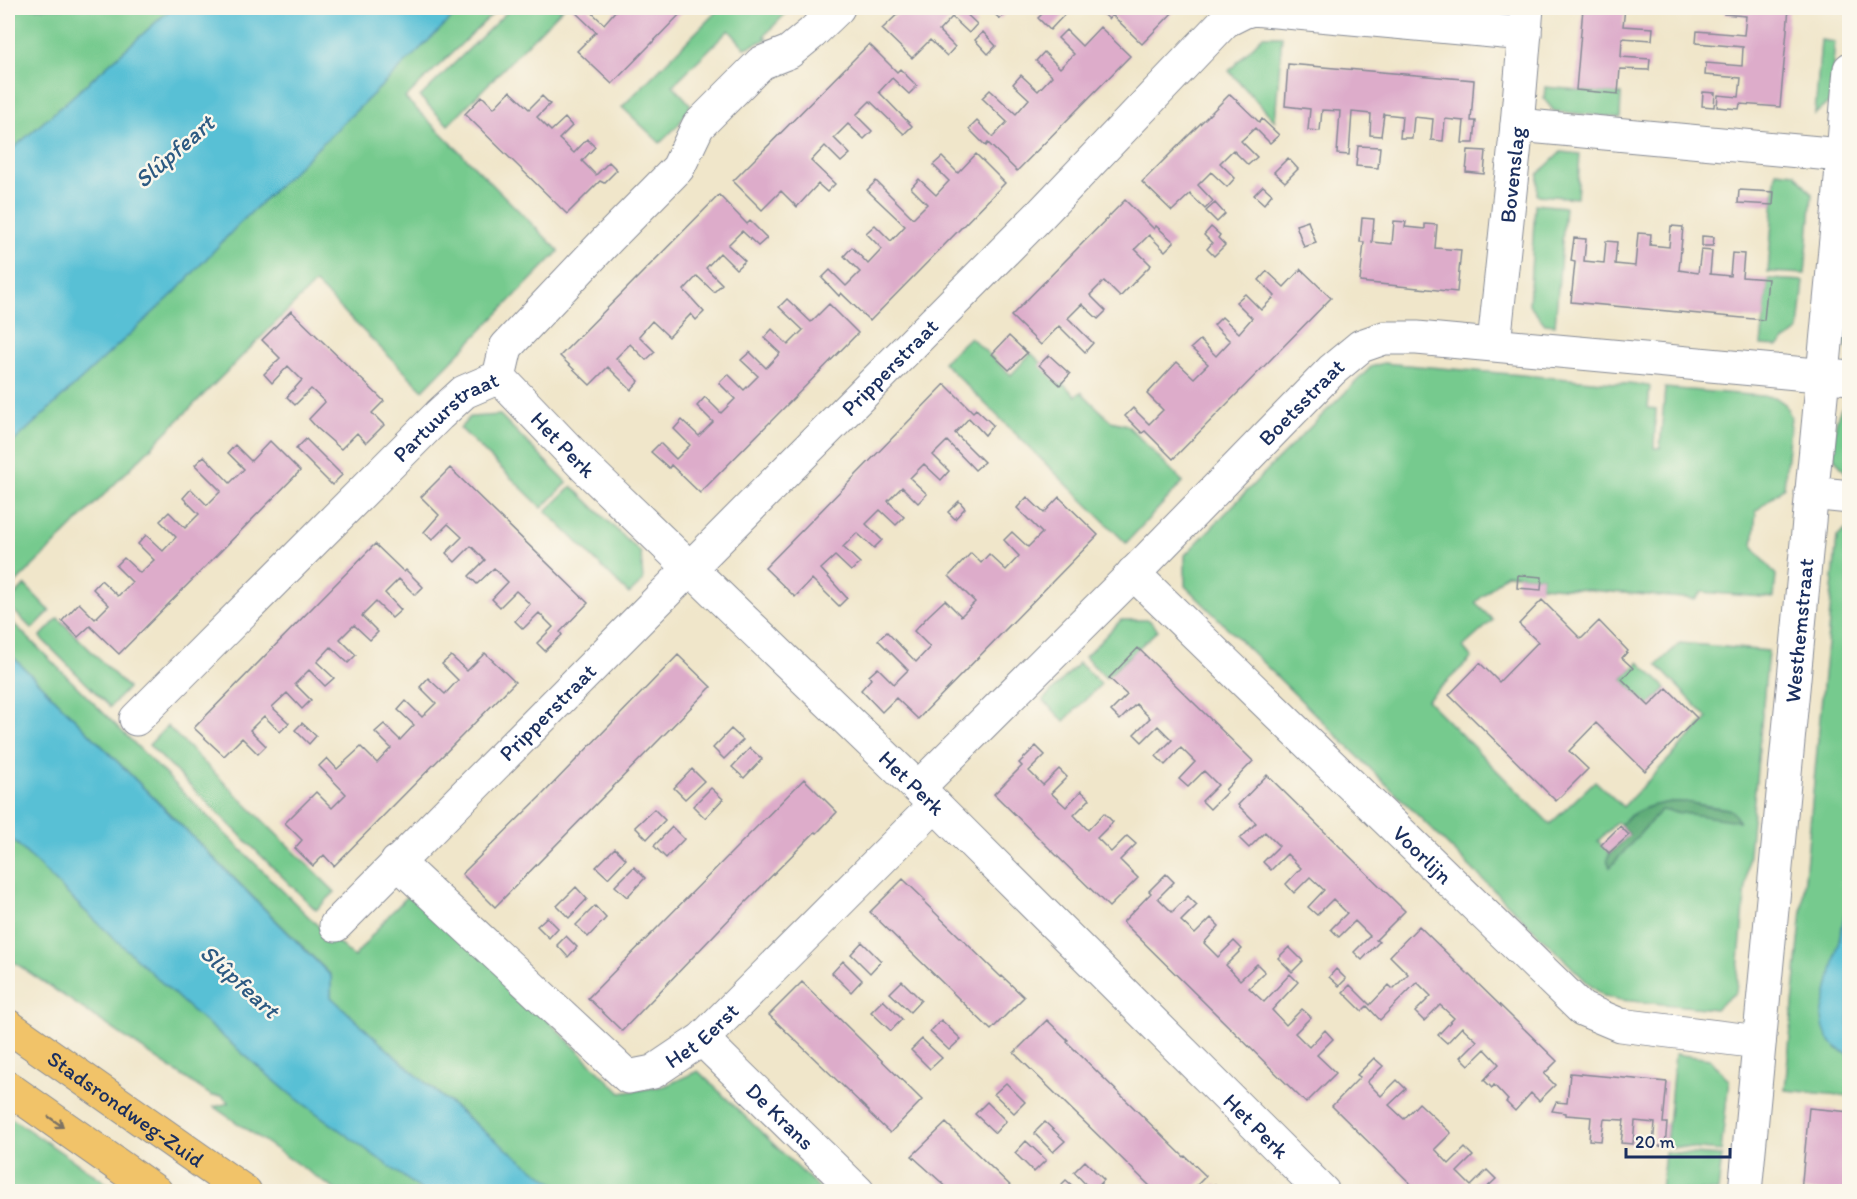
<svg xmlns="http://www.w3.org/2000/svg" width="1857" height="1199" font-family="Itim,sans-serif">
	<rect width="100%" height="100%" fill="#fbf7ec"/>
	<filter id="ink" filterUnits="userSpaceOnUse"><feTurbulence type="fractalNoise" baseFrequency=".0167" numOctaves="2"/><feDisplacementMap in="SourceGraphic" scale="12" xChannelSelector="R" yChannelSelector="G"/><feConvolveMatrix kernelMatrix="1 2 1 2 8 2 1 2 1" color-interpolation-filters="sRGB"/></filter>
	<filter id="wash" filterUnits="userSpaceOnUse"><feTurbulence type="fractalNoise" baseFrequency=".008" numOctaves="4" result="noise"/><feDisplacementMap in="SourceGraphic" scale="24" xChannelSelector="R" yChannelSelector="G"/><feGaussianBlur stdDeviation="1.35" result="paint"/><feColorMatrix in="noise" values="0 0 0 0 0 0 0 0 0 0 0 0 0 0 0 0 0 1.4 0 .05"/><feComposite in="paint" operator="in"/></filter>
	<g filter="url(#wash)">
		<rect width="100%" height="100%" fill="#f0e6ca"/>
		<path fill="#76ca8e" stroke="#487c76" stroke-width="1.5" fill-rule="evenodd" d="M8,8H172L62,106L8,153Z
			M462,8H499L405,98L441,133L559,251L423,390L315,283L8,591V447L173,294L238,225Z
			M511,8H563L448,125L420,97Z
			M720,8H782L787,12L764,36L767,39L745,48L729,30L673,85L691,105L679,124L660,143L622,107Z
			M1263,36H1282L1275,121L1229,71Z
			M1821,40L1835,42L1830,98L1829,102L1815,114Z
			M1545,87L1621,94L1620,118L1554,111L1544,99Z
			M1561,152L1580,154L1577,198L1537,195L1538,174Z
			M1776,171L1795,173L1812,194L1805,274L1768,272Z
			M1535,204L1565,207L1555,325L1545,324L1529,305Z
			M1849,251V352L1842,337Z
			M1768,279L1804,281L1799,330L1778,346L1761,345Z
			M970,337L1011,375L1031,353L1076,396L1081,392L1111,421L1127,425L1183,482L1126,543L943,362Z
			M1383,363L1650,386L1648,408L1656,409L1654,448H1660L1665,388L1775,397L1785,404L1791,417L1784,487L1756,511L1753,547L1776,575L1774,598L1702,592L1695,599L1541,586L1542,577L1506,574L1475,603L1493,620L1463,647L1472,658L1427,700L1550,824L1595,781L1623,807L1708,718L1657,665L1680,643L1768,651L1736,992L1715,1009L1621,1000L1604,996L1590,985L1185,586V555L1275,462L1371,367ZM1671,802C1690,802 1709,806 1728,809L1738,820L1661,810L1610,867L1607,859L1610,854L1598,841L1617,822L1620,825C1632,810 1652,805 1671,802Z
			M1849,399V477L1834,458C1834,439 1833,412 1849,399Z
			M500,415L567,483L542,508L460,428L470,417Z
			M572,486L628,541L630,542L641,553L643,581L629,594L546,511Z
			M1849,527V871L1846,909L1834,964L1836,1048L1849,1055V1096L1785,1090L1837,537Z
			M25,585L50,611L32,629L8,605V603Z
			M8,618L315,923L354,957L389,915L415,889L621,1093L665,1086L698,1071L822,1191H565L520,1161L395,1057L331,997V975L8,652Z
			M58,618L128,688L110,707L40,637Z
			M1121,620H1149L1158,630L1106,678L1085,657Z
			M1639,662L1666,688L1649,706L1622,679Z
			M1079,663L1101,684L1064,721L1043,700Z
			M167,726L335,892L316,910L149,745Z
			M8,835L83,909L187,1006L289,1093L423,1191H337L214,1107L229,1103L222,1096H212L8,958Z
			M1675,1054L1710,1059L1729,1080L1721,1151L1666,1146Z
			M8,1116L118,1191H8Z
			M1665,1152L1722,1156L1718,1191H1661Z"/>
		<path fill="#60ae79" stroke="#3e6e6c" stroke-width="1.5" d="M1671,802H1686L1709,807L1728,809L1732,811L1739,821L1661,810L1610,867L1607,859L1610,854L1629,834L1620,825C1633,810 1652,805 1671,802Z"/>
		<path fill="#58c0d5" stroke="#3a789a" stroke-width="1.5" d="M172,8H462L238,225L173,294L8,447V153L62,106Z
			M8,652L331,976V997C405,1067 481,1134 565,1191H423L289,1093L187,1006L83,909L8,835Z
			M1849,871V1055C1830,1045 1823,1037 1822,1015L1846,909Z"/>
		<g id="blocks">
			<path fill="#ddacca" d="M571,8H587L604,24L617,9L616,8H686L612,84L577,51L596,32Z
				M904,8H960L977,24L969,33L952,17L939,31L955,47L947,56L930,40L912,58L882,29Z
				M988,8H1005L1008,11L1000,19Z
				M1048,8H1060L1066,13L1050,30L1038,18Z
				M1097,8H1115L1116,9L1118,8H1177L1142,44L1112,15L1109,19Z
				M1583,8H1625L1623,26L1653,28L1652,40L1622,38L1621,57L1650,59L1649,70L1620,69L1618,94L1576,90Z
				M1725,8H1789L1780,107L1740,104L1739,109L1717,107L1718,95L1739,97L1741,78L1705,75L1706,63L1742,66L1743,47L1696,43L1697,31L1744,35L1746,16L1724,14Z
				M1100,27L1130,56L1017,171L988,143L986,146L969,129L977,121L993,137L1007,122L982,98L990,90L1016,114L1029,99L1013,84L1021,75L1038,91L1052,76L1036,61L1044,52L1060,68L1074,54L1058,38L1066,30L1082,46Z
				M983,32L996,46L988,54L975,40Z
				M869,44L897,72L900,69L917,86L909,94L892,78L879,92L912,126L904,134L870,101L856,115L872,131L864,139L848,124L834,138L850,154L841,162L825,146L811,161L835,184L827,192L818,184L797,207L781,191L762,210L733,181Z
				M1288,64L1474,80L1471,121H1476L1474,143H1462L1464,121L1445,119L1443,141L1431,140L1433,119L1414,117L1412,138H1400L1402,116L1384,114L1381,136L1370,135L1371,114L1352,112L1349,155L1337,154L1340,111L1322,110L1320,131L1308,130L1310,109L1285,106Z
				M510,91L529,109L542,96L550,104L537,117L551,131L565,118L572,126L559,139L574,153L587,139L595,147L582,161L596,175L609,162L617,170L604,183L600,181L567,214L465,114L482,96L494,108Z
				M1703,92L1715,93L1714,107L1702,106Z
				M1230,94L1259,122L1262,119L1279,135L1270,143L1255,128L1241,141L1257,157L1248,165L1233,150L1220,163L1235,178L1227,187L1211,172L1198,185L1213,201L1205,209L1190,194L1172,211L1142,182Z
				M1358,146L1380,147L1378,168L1356,166Z
				M1468,150L1486,151L1484,174L1466,172Z
				M976,154L1005,183L870,321L841,293L839,296L822,278L830,270L846,286L860,272L844,256L852,247L868,264L882,249L866,233L875,225L891,241L905,226L867,190L876,181L913,218L927,204L911,188L919,179L936,195L949,181L933,165L942,157L958,173Z
				M1288,158L1298,169L1285,182L1274,172Z
				M1263,186L1272,194L1264,204L1254,195Z
				M1739,190L1774,192L1773,205L1738,203Z
				M719,195L747,224L750,221L767,238L758,246L742,231L728,245L745,261L736,269L720,253L706,268L722,284L714,292L697,276L684,290L704,312L696,320L691,314L669,337L652,321L639,336L655,352L646,360L630,344L616,358L639,381L631,390L608,367L590,385L560,356Z
				M1125,200L1154,229L1156,226L1174,242L1165,251L1149,235L1135,249L1151,265L1138,278L1120,297L1104,281L1090,295L1106,311L1098,319L1082,304L1068,318L1093,343L1085,352L1059,326L1041,345L1011,316Z
				M1215,203L1225,214L1217,222L1206,211Z
				M1362,218L1374,219L1372,242L1392,244L1394,221L1406,222L1405,227L1425,229V224L1437,225L1435,248L1461,250L1457,292L1360,282L1364,242H1360Z
				M1308,221L1316,243L1304,247L1296,225Z
				M1671,226L1683,227L1679,270L1698,273L1701,250L1712,251L1710,274L1730,276L1732,253L1744,254L1742,277L1768,279L1764,320L1571,302L1575,262L1571,261L1574,238L1586,239L1584,261L1604,263L1606,241L1617,242L1615,264L1635,266L1638,233L1651,234L1650,245L1669,247Z
				M1211,227L1220,235L1218,238L1225,245L1214,256L1207,249L1212,243L1204,235Z
				M1702,236L1714,237L1713,246H1702Z
				M1301,269L1331,298L1173,459L1145,431L1142,433L1125,416L1133,408L1149,424L1163,410L1147,394L1177,362L1194,378L1208,364L1191,348L1200,340L1216,356L1230,341L1214,325L1222,317L1239,333L1252,318L1236,302L1245,294L1261,310L1275,296L1259,280L1267,271L1284,287Z
				M787,299L811,322L829,304L858,333L700,493L671,465L669,468L651,452L660,443L676,459L690,445L674,429L682,420L699,436L713,422L697,406L705,397L721,413L735,399L719,383L728,374L744,390L758,376L741,360L750,352L766,368L780,353L764,338L772,329L788,345L803,330L779,307Z
				M291,311L384,401L372,413L384,425L366,443L357,433L341,449L317,428L309,419L325,402L311,389L295,405L287,397L302,380L288,366L272,383L264,374L280,358L262,340Z
				M1009,336L1027,353L1009,370L992,354Z
				M1049,355L1070,374L1060,385L1039,365Z
				M945,384L973,412L976,409L993,425L985,435L969,418L955,433L984,462L975,470L947,441L933,455L949,471L941,480L924,464L910,478L927,494L918,503L902,487L888,501L904,517L896,525L880,510L866,524L882,540L874,548L857,533L843,547L860,563L851,571L835,556L821,569L847,598L839,606L812,579L795,597L765,568Z
				M306,439L342,475L332,485L296,449Z
				M270,441L300,471L119,654L90,626L78,637L62,621L79,603L95,619L109,605L93,589L101,580L118,596L132,582L116,566L124,558L140,573L154,560L138,544L146,535L163,551L176,537L160,521L169,512L185,528L199,514L183,498L191,489L207,505L221,491L195,465L204,456L230,483L244,469L228,453L235,445L251,461Z
				M450,468L588,603L560,632L562,635L545,651L537,643L553,627L539,613L523,629L515,621L530,604L516,591L500,607L492,599L508,582L494,568L477,584L469,576L485,560L471,546L455,562L446,553L462,537L448,524L432,540L424,532L439,515L421,497Z
				M1027,497L1044,513L1059,497L1098,535L918,719L896,698L882,712L861,690L871,679L869,676L878,668L894,684L908,670L878,640L887,632L916,662L930,647L914,631L929,615L945,600L961,616L975,602L949,576L971,553L981,563L989,554L1006,570L1019,556L1004,540L1012,532L1028,547L1042,533L1017,508Z
				M959,501L965,508L955,519L948,512Z
				M375,544L404,572L406,570L423,587L415,595L399,579L385,593L401,610L392,618L376,602L362,616L378,632L370,640L354,625L340,639L356,655L348,663L331,647L317,662L334,678L325,686L309,670L295,684L311,700L302,709L287,693L272,707L289,723L280,732L264,716L250,730L266,746L258,754L242,738L224,756L194,728Z
				M1518,575L1542,577L1541,590L1517,588Z
				M1542,600L1581,639L1599,621L1628,651L1622,658L1633,668L1622,679L1649,706L1667,688L1697,718L1645,771L1596,723L1569,751L1588,769L1556,801L1449,695L1480,663L1499,682L1538,642L1519,624Z
				M1138,648L1253,761L1225,790L1227,792L1210,809L1202,801L1218,785L1204,771L1188,787L1179,779L1195,762L1181,748L1165,765L1156,756L1172,740L1158,726L1142,742L1134,734L1150,718L1136,704L1120,720L1111,711L1127,695L1109,678Z
				M485,653L515,682L334,866L324,855L313,866L295,848L302,840L285,823L316,792L332,808L346,794L319,766L327,758L337,769L361,747L377,763L391,748L375,732L384,724L400,740L414,725L398,710L406,701L422,717L436,703L420,687L428,678L445,694L458,680L442,664L451,656L467,671Z
				M678,655L711,687L495,907L462,874L542,795Z
				M302,723L316,736L309,744L295,730Z
				M731,729L743,740L724,759L713,748Z
				M1036,746L1045,755L1029,771L1043,785L1059,769L1067,777L1051,793L1066,807L1081,791L1090,799L1074,815L1088,830L1104,813L1113,822L1097,838L1111,852L1127,836L1136,844L1120,860L1138,878L1109,907L994,794L1022,766L1019,763Z
				M750,748L762,759L744,778L732,767Z
				M692,769L704,781L685,799L674,788Z
				M1267,775L1405,911L1376,940L1379,942L1362,960L1354,952L1370,936L1355,921L1339,937L1331,929L1347,913L1333,899L1317,915L1308,907L1324,890L1310,877L1294,893L1286,884L1301,868L1287,854L1271,870L1263,862L1279,846L1265,832L1249,848L1240,839L1256,823L1238,805Z
				M804,779L837,812L817,833L815,832L738,910L622,1031L588,998Z
				M711,788L723,799L705,818L693,806Z
				M654,809L665,820L647,839L635,827Z
				M1620,826L1629,835L1609,853L1601,845Z
				M672,827L684,839L666,858L654,846Z
				M615,848L626,859L608,878L596,867Z
				M634,867L645,878L627,897L615,886Z
				M1166,874L1174,882L1158,898L1172,912L1188,896L1197,905L1181,921L1195,934L1211,918L1219,926L1204,943L1218,957L1234,941L1242,949L1226,965L1240,980L1257,964L1265,972L1249,988L1264,1002L1290,974L1298,982L1272,1010L1286,1025L1302,1009L1311,1017L1295,1033L1309,1047L1325,1030L1333,1039L1317,1055L1336,1073L1306,1103L1123,922L1151,893L1149,891Z
				M903,879L925,900L923,901L1001,977L1002,976L1024,997L991,1030L870,912Z
				M576,887L587,899L569,918L557,906Z
				M595,906L606,918L588,937L576,925Z
				M547,917L558,928L549,938L537,926Z
				M1419,926L1557,1061L1544,1074L1555,1085L1539,1101L1531,1093L1515,1111L1506,1102L1508,1100L1494,1085L1492,1088L1484,1080L1499,1064L1485,1049L1469,1065L1461,1057L1477,1041L1462,1027L1447,1043L1438,1035L1454,1018L1440,1005L1424,1021L1415,1012L1431,996L1417,982L1380,1020L1367,1006L1362,1011L1343,992L1350,985L1370,1005L1389,985L1393,989L1408,974L1390,956Z
				M566,936L577,947L568,957L557,945Z
				M862,942L881,961L870,973L851,954Z
				M1289,947L1303,961L1292,972L1278,958Z
				M843,961L862,980L851,992L832,973Z
				M1336,969L1346,979L1339,986L1329,977Z
				M902,981L921,1000L910,1012L890,993Z
				M802,982L922,1100L890,1133L869,1113V1111L769,1015Z
				M883,1000L902,1019L891,1031L871,1012Z
				M941,1020L961,1039L949,1050L930,1032Z
				M1047,1020L1068,1040L1067,1042L1184,1157L1185,1156L1206,1176L1191,1191H1155L1014,1053Z
				M922,1039L942,1058L930,1069L911,1050Z
				M1374,1058L1383,1066L1367,1082L1381,1096L1397,1080L1406,1089L1389,1105L1404,1119L1419,1103L1451,1133L1435,1149L1449,1164L1465,1148L1473,1156L1457,1172L1471,1186L1487,1170L1496,1179L1483,1191H1418L1332,1106L1360,1077L1357,1075Z
				M1570,1073L1667,1082L1663,1123H1667L1665,1147L1653,1145L1655,1123L1635,1121L1633,1144L1621,1143L1624,1120L1604,1119L1601,1141L1589,1140L1591,1117L1566,1115V1113L1552,1111L1556,1102L1567,1103Z
				M1006,1083L1025,1102L1014,1113L994,1094Z
				M987,1102L1006,1121L995,1133L975,1114Z
				M1809,1108L1850,1112V1191H1801Z
				M1045,1122L1065,1141L1053,1152L1034,1133Z
				M946,1123L966,1143L1016,1191H951L912,1156Z
				M1026,1141L1046,1160L1034,1172L1015,1153Z
				M1085,1161L1104,1180L1093,1192L1074,1172Z
				M1066,1180L1076,1189L1078,1191H1055Z
				M1215,1184L1222,1191H1208Z"/>
		</g>
	</g>
	<g filter="url(#ink)">
		<use href="#blocks" fill-opacity="0" stroke="#868a94" stroke-width="1.5"/>
		<g fill="none" stroke-linecap="round" stroke-linejoin="round">
			<defs>
				<g id="minor">
					<path d="M1517,125L1841,155"/>
					<path id="s1" d="M1494,344L1517,125L1527,8"/>
					<path id="s2" d="M499,377L585,467L918,788L1323,1192"/>
					<path d="M1811,493L1850,497"/>
					<path id="s3" d="M1133,573L1582,1009L1620,1025L1759,1042"/>
					<path id="s4" d="M136,719L439,415L464,392L499,377L506,347L608,239L678,168L698,126L761,63L789,52L812,33L838,8"/>
					<path id="s5" d="M918,788L1144,563L1332,370L1361,346L1384,338H1417L1850,378"/>
					<path id="s6" d="M397,862L628,1077L653,1072L702,1039L935,805"/>
					<path id="s7" d="M336,925L1042,213L1225,21L1243,12L1253,9L1525,34"/>
					<path id="s8" d="M702,1039L858,1192"/>
					<path id="s9" d="M1745,1192L1837,228L1850,69"/>
				</g>
				<g id="highway">
					<path id="s10" d="M8,1026L245,1192"/>
					<path d="M8,1088L156,1192"/>
				</g>
			</defs>
			<use href="#minor" stroke="#868a94" stroke-width="35"/>
			<use href="#highway" stroke="#868a94" stroke-width="35"/>
			<use href="#minor" stroke="#fff" stroke-width="33"/>
			<use href="#highway" stroke="#f1c369" stroke-width="33"/>
		</g>
		<defs><path id="oneway-shaft" d="M-6 0H5M1.5-3L5.5 0L1.5 3" fill="none" stroke-width="1.6" stroke-linecap="round" stroke-linejoin="round" transform="scale(1.5)"/></defs>
		<use stroke="#7b7263" href="#oneway-shaft" transform="translate(56 1122) rotate(35)"/>
	</g>
	<g text-anchor="middle" dominant-baseline="central" stroke-width="5" stroke-linejoin="round" paint-order="stroke">
		<g font-size="22" fill="#1b2f5e" stroke="#fbf7ec">
			<text stroke="none"><textPath href="#s1" startOffset="170">Bovenslag</textPath></text>
			<text stroke="none"><textPath href="#s7" startOffset="786">Pripperstraat</textPath></text>
			<text stroke="none"><textPath href="#s5" startOffset="544">Boetsstraat</textPath></text>
			<text stroke="none"><textPath href="#s4" startOffset="434">Partuurstraat</textPath></text>
			<text stroke="none"><textPath href="#s2" startOffset="93">Het Perk</textPath></text>
			<text stroke="none"><textPath href="#s9" startOffset="564">Westhemstraat</textPath></text>
			<text stroke="none"><textPath href="#s7" startOffset="300">Pripperstraat</textPath></text>
			<text stroke="none"><textPath href="#s2" startOffset="579">Het Perk</textPath></text>
			<text stroke="none"><textPath href="#s3" startOffset="404">Voorlijn</textPath></text>
			<text stroke="none"><textPath href="#s6" startOffset="402">Het Eerst</textPath></text>
			<text stroke="none"><textPath href="#s10" startOffset="144">Stadsrondweg-Zuid</textPath></text>
			<text stroke="none"><textPath href="#s8" startOffset="110">De Krans</textPath></text>
			<text stroke="none"><textPath href="#s2" startOffset="1065">Het Perk</textPath></text>
		</g>
		<g font-size="24" font-style="italic" fill="#2d5a82" stroke="#fbf7ec">
			<text transform="translate(174 151) rotate(-41)">Slûpfeart</text>
			<text transform="translate(240 981) rotate(42)">Slûpfeart</text>
		</g>
	</g>
	<rect width="1857" height="1199" fill="none" stroke="#fbf7ec" stroke-width="30"/>
	<path d="M1626 1148v9h104v-9" fill="none" stroke="#1b2f5e" stroke-width="3"/>
	<text x="1635" y="1148" font-size="18" fill="#1b2f5e" stroke="#fbf7ec" stroke-width="4.5" paint-order="stroke">20 m</text>
</svg>
